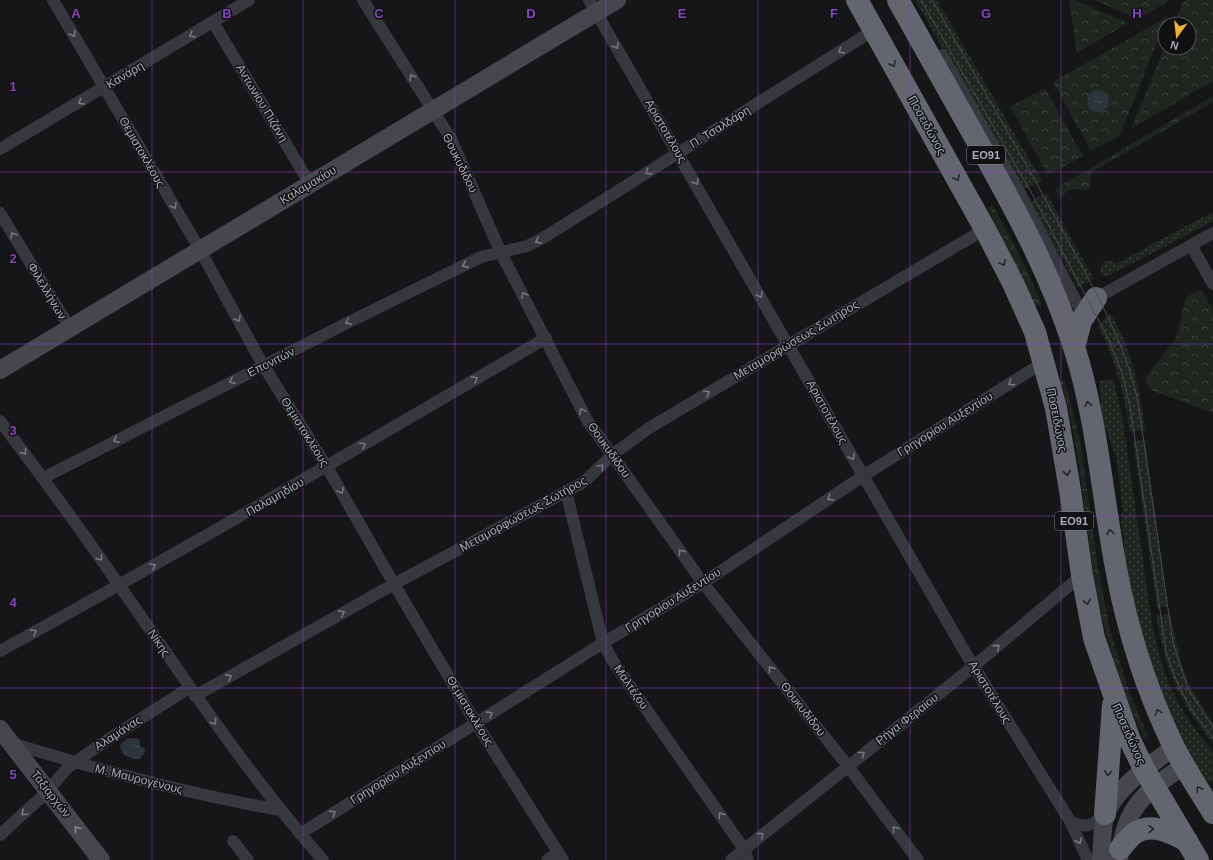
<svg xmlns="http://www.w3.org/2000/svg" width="1213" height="860" font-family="Helvetica,sans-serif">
	<defs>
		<pattern id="grass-dots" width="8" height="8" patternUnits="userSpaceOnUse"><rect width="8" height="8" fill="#1e261f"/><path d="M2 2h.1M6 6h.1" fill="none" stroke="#3c433d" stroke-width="1.8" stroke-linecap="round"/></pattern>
		<pattern id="forest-crowns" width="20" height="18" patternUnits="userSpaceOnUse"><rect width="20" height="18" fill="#1e261f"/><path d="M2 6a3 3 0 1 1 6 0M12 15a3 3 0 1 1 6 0" fill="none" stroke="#3c433d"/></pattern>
		<pattern id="water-ripples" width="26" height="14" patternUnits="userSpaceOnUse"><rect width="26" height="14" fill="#2c353c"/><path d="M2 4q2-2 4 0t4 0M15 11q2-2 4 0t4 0" fill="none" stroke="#485056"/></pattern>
	</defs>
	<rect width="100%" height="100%" fill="#161618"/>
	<path fill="url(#grass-dots)" d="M915,0H937L1042,181L1023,190Z
		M1046,193L1094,279L1078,287L1030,202Z
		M1213,212V221L1106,277L1101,272L1100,268L1104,261L1109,260L1117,263Z
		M1110,313C1132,347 1140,390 1145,430L1130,432C1124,394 1116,360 1098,326Z
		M1113,379L1122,415C1129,461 1135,507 1142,553C1154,636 1155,685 1213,751V782L1204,781C1173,723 1147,663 1132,598C1126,572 1124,544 1121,517L1123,510L1116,457L1102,418L1099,381Z
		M1145,439L1168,607L1157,608L1133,441Z
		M1170,614L1182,666L1190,686L1213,723V743C1178,701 1165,669 1156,615Z"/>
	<path fill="url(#forest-crowns)" d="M1069,0H1074L1128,23L1077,53Z
		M1094,0H1170L1138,19Z
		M1184,0H1213V81L1131,129L1165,46V48H1189V24H1174Z
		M1167,17L1120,135L1091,151L1053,82Z
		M1045,88L1083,156L1048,175L1010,107Z
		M1213,96V102L1092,172L1089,190C1078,189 1066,186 1062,199L1055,189Z
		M993,205L1018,252L1042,304L1035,307L988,208Z
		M1201,290L1213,310V413L1151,390L1145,378L1176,338L1186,297Z
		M1065,381L1080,440L1098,567L1110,630L1129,691L1148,737L1146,740L1144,739C1122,690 1105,639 1096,586C1084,518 1081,448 1061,382Z"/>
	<path fill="url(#water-ripples)" d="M1087 101a11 11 0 1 1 22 0a11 11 0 1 1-22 0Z
		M128,738L139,739L140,746L144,748L145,752L140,759C130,760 121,755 120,745Z"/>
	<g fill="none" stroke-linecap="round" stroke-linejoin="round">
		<path stroke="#37383d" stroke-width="12" d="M53,0L200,250L263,365L327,467L394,584L476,723L563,860
			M363,0L451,139L501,253L587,420L703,583L847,765L918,860
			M589,0L966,654L1070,821L1088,860
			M213,22L310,184
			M942,55L1022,197L1079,307
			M0,149L249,0
			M0,213L70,328
			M1191,245L1213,284
			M1091,301L1213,233
			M0,421C41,475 81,530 119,585C185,679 247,774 323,860
			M43,478L347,323L481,257L527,246L543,238L874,30
			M566,491L603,643L616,666L744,849L748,860
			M0,651C184,550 365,444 546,338
			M195,696L394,584L584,482L612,455L649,428L985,229
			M11,743C99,770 189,794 280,810
			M1070,821C1086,829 1093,826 1105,814
			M300,834L603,643L703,583L863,476L1044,362
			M0,835L48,791L67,768L104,742L189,688
			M233,841L248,860
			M547,860L558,852
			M731,860L974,666L1082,575"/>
		<path stroke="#45474d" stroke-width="18" d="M0,370L617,0
			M0,729L101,860
			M1101,860C1102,848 1102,823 1106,814C1116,787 1152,764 1174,747
			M1119,860C1124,808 1143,793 1185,765"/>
		<path stroke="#63666e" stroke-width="22" d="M857,0L985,229L1013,283L1035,332L1056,408L1070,490L1082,575L1094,638L1129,738L1144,769L1198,860
			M898,0C924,46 950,93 976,139C1015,209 1049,270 1074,347C1097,418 1102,495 1116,568C1127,629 1146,689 1173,745C1184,768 1200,791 1213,813
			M1074,348L1081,321L1096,298
			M1105,814L1113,705
			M1120,849C1124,844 1129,837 1135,833C1151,822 1172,833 1187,841"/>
		<path stroke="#4a4c52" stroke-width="1" d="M921,0L1031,192L1108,338L1122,373L1130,406L1166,651C1175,684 1191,712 1213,738
			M932,0C977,79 1023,157 1066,237C1095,291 1125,342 1138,402L1173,643L1188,689L1213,727"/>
	</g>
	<defs><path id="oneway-chevron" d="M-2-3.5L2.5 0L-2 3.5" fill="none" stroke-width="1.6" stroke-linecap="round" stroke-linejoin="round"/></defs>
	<g stroke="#757881">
		<use href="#oneway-chevron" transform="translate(73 34) rotate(59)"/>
		<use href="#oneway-chevron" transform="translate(192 35) rotate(149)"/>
		<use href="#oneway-chevron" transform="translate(616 46) rotate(60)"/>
		<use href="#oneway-chevron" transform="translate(841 51) rotate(148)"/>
		<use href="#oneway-chevron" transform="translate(412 77) rotate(-122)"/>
		<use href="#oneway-chevron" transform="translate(81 102) rotate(150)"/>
		<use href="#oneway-chevron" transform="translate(648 172) rotate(148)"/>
		<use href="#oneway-chevron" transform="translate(696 182) rotate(60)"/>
		<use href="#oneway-chevron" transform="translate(174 206) rotate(60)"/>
		<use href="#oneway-chevron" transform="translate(13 235) rotate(-121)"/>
		<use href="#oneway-chevron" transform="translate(538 241) rotate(153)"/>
		<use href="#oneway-chevron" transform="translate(465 265) rotate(154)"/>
		<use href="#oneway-chevron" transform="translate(524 295) rotate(-118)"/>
		<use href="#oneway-chevron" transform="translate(760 295) rotate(60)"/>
		<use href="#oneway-chevron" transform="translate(238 319) rotate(61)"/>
		<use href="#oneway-chevron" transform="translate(348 322) rotate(154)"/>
		<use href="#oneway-chevron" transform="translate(475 379) rotate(-31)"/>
		<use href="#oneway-chevron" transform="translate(232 381) rotate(153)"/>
		<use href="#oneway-chevron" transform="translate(1011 383) rotate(148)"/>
		<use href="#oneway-chevron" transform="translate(707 393) rotate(-31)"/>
		<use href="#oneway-chevron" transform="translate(582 411) rotate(-116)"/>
		<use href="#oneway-chevron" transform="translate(116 440) rotate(153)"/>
		<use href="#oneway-chevron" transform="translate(363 445) rotate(-31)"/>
		<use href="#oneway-chevron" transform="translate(24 452) rotate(53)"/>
		<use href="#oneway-chevron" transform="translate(852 457) rotate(61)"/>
		<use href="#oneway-chevron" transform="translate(601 467) rotate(-47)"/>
		<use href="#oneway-chevron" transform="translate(341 491) rotate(60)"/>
		<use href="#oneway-chevron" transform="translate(830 498) rotate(147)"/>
		<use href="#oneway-chevron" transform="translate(681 552) rotate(-125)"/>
		<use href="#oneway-chevron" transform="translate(100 558) rotate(55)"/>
		<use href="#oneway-chevron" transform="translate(153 566) rotate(-30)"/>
		<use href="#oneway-chevron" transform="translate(342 613) rotate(-29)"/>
		<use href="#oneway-chevron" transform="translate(34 632) rotate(-29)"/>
		<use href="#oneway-chevron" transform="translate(997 647) rotate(-40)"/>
		<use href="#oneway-chevron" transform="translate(771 669) rotate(-128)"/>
		<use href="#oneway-chevron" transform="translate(229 677) rotate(-29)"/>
		<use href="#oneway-chevron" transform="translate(490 714) rotate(-32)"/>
		<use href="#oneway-chevron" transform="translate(214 722) rotate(53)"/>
		<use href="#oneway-chevron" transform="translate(862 754) rotate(-38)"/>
		<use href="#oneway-chevron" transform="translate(24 813) rotate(137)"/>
		<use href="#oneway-chevron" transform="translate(333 813) rotate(-32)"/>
		<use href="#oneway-chevron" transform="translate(721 815) rotate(-125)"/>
		<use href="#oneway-chevron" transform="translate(895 829) rotate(-127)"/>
		<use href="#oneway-chevron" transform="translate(761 835) rotate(-39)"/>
		<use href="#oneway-chevron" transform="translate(1079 841) rotate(65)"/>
	</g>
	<g stroke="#26262a">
		<use href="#oneway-chevron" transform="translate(893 64) rotate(61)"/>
		<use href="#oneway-chevron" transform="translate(957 178) rotate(61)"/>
		<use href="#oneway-chevron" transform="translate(1003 263) rotate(62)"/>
		<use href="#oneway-chevron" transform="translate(1088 404) rotate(-101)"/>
		<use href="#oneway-chevron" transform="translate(1067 473) rotate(80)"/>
		<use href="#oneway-chevron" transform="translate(1110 532) rotate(-99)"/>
		<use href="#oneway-chevron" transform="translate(1087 602) rotate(79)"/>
		<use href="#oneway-chevron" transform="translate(1158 712) rotate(-111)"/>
		<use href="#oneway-chevron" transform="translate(1108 773) rotate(94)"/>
		<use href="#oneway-chevron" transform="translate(1199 789) rotate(-120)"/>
		<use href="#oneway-chevron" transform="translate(1151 829) rotate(-2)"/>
	</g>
	<use stroke="#858993" href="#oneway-chevron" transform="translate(77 829) rotate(-128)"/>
	<path fill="none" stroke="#8446be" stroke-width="1" stroke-opacity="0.55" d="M152,0V860M303,0V860M455,0V860M606,0V860M758,0V860M910,0V860M1061,0V860M0,172H1213M0,344H1213M0,516H1213M0,688H1213"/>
	<g text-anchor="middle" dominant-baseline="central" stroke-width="3" stroke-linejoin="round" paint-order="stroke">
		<g fill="#111113" stroke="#7b7e86" stroke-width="1">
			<rect x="967" y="146" width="38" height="18" rx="3"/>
			<rect x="1055" y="512" width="38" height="18" rx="3"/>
		</g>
		<g font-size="11" font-weight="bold" fill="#a8adb8">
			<text x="986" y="155">ΕΟ91</text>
			<text x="1074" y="521">ΕΟ91</text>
		</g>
		<g font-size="12" fill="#a8adb8" stroke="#111113">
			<text transform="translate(125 75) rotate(-31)">Κανάρη</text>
			<text transform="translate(262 103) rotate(59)">Αντωνίου Πιζάνη</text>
			<text transform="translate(927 125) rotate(61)">Ποσειδώνος</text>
			<text transform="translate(720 127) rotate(-32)">Π. Τσαλδάρη</text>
			<text transform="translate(666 131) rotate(60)">Αριστοτέλους</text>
			<text transform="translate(142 152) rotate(60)">Θεμιστοκλέους</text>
			<text transform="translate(460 163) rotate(64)">Θουκυδίδου</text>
			<text transform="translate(308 185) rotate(-31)">Καλαμακίου</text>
			<text transform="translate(47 291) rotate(59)">Φιλελλήνων</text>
			<text transform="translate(796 340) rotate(-31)">Μεταμορφώσεως Σωτήρος</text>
			<text transform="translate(271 362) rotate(-27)">Επονιτών</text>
			<text transform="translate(827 412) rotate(61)">Αριστοτέλους</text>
			<text transform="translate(1057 420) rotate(79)">Ποσειδώνος</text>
			<text transform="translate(945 424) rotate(-32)">Γρηγορίου Αυξεντίου</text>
			<text transform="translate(305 432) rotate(58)">Θεμιστοκλέους</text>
			<text transform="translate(609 450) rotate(55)">Θουκυδίδου</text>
			<text transform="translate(275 497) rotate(-30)">Παλαμηδίου</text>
			<text transform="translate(523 514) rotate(-29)">Μεταμορφώσεως Σωτήρος</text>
			<text transform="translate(673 600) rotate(-32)">Γρηγορίου Αυξεντίου</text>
			<text transform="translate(159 643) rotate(56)">Νίκης</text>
			<text transform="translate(631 687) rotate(55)">Μαλτέζου</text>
			<text transform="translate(990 692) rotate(59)">Αριστοτέλους</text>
			<text transform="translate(803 709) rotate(52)">Θουκυδίδου</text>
			<text transform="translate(470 711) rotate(59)">Θεμιστοκλέους</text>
			<text transform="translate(907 719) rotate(-38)">Ρήγα Φεραίου</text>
			<text transform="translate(118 733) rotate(-33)">Αλαμάνας</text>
			<text transform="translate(1129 734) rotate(66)">Ποσειδώνος</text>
			<text transform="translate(398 772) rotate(-32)">Γρηγορίου Αυξεντίου</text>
			<text transform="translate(139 779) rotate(14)">Μ. Μαυρογένους</text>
			<text transform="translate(51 794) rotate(52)">Ταξιαρχών</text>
		</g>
	</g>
	<g font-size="13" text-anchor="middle" font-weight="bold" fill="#8446be" stroke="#111113" stroke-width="3" stroke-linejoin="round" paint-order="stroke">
		<text x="76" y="18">A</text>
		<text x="227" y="18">B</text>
		<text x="379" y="18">C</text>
		<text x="531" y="18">D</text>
		<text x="682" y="18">E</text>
		<text x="834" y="18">F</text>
		<text x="986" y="18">G</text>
		<text x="1137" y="18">H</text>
		<text x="13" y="91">1</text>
		<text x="13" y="263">2</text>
		<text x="13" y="435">3</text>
		<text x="13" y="607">4</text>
		<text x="13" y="779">5</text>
	</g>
	<g transform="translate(1177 36) rotate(195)"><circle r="19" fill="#111113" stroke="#4d4f55"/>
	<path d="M0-3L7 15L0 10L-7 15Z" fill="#f2b134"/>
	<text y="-6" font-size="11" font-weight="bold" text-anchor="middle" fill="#a8adb8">N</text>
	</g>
</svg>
